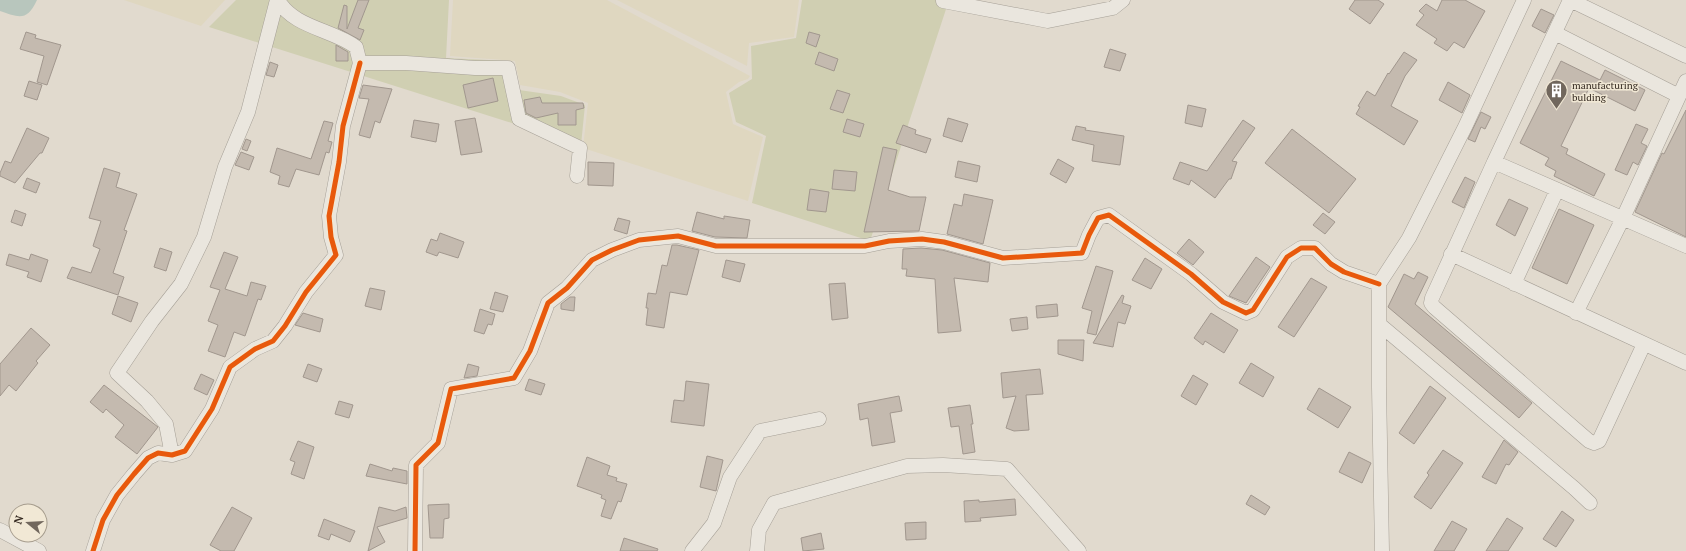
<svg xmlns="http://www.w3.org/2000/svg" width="1686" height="551" font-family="'PT Serif',serif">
	<rect width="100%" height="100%" fill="#e1dace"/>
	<path fill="#dfd7c0" d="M124,0H225L201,26Z
		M453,0H607L750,76L748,79L739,82L726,92L733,124L763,137L748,201L583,148L588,103L560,92L520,85L515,61L450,56Z
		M617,0H799L794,37L749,43L747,66Z"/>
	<path fill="#d0cfb2" d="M236,0H449L446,58L512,61L519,90L561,96L585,105L581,145L209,27Z
		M802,0H949L870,241L752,203L766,136L736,122L729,93L752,79L751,46L796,38Z"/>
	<path fill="#b8c6bd" d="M0,0H37C27,21 20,18 0,11Z"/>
	<path fill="#c4baaf" stroke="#a1978e" d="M358,0H369L358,28L364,30L360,40L338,28L344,5L347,6V29Z
		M1355,0H1378L1384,4L1370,24L1349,9Z
		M1442,0H1465L1485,11L1464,48L1454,42L1447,51L1434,43L1437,39L1416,25L1424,15L1419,11L1426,4L1437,11Z
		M1541,9L1554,15L1545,33L1532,26Z
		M26,32L36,35L35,38L61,45L47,85L37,82L44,56L20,49Z
		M809,32L820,35L816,47L806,43Z
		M336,45L348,52V61H336Z
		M1110,49L1126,54L1120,71L1104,67Z
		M819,52L838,59L834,71L815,64Z
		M1404,52L1417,60L1405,76L1391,106L1418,121L1404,145L1356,114L1360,107L1358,106L1367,91L1375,96L1388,73L1389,74Z
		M1561,61L1600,80L1605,70L1645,90L1635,111L1589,88L1561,146L1568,149L1566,154L1605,174L1594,196L1554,176L1556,171L1545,165L1549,158L1520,143Z
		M270,62L278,65L274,77L266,75Z
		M493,78L498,101L468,108L463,85Z
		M29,81L42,85L37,100L24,96Z
		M1448,82L1470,95L1462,113L1439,100Z
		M363,85L392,89L380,123L375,121L370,138L359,135L369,99L359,98Z
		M837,90L850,94L843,113L830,109Z
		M540,97L542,103H583L584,108L576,110V125H558V113L536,118L526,113L524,100Z
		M1188,105L1206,109L1202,127L1185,123Z
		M1686,110V237L1635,212L1662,153L1664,154Z
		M1481,112L1491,117L1485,129L1481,127L1475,142L1468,139Z
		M475,118L482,152L461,155L455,121Z
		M948,118L968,124L962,142L943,136Z
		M847,119L864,124L860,137L843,132Z
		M414,120L439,124L436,142L411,137Z
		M1243,120L1255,128L1232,161L1237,162L1231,179H1229L1215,198L1191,180L1189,185L1173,179L1180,162L1207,171Z
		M324,121L333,123L328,141L332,142L329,153L326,152L319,175L296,169L289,187L278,184L280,176L270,172L277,148L311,159Z
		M1636,124L1648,129L1641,143L1647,146L1638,165L1633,162L1627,175L1615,170Z
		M903,125L916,130L915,134L931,139L926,153L896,143Z
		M1076,126L1086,128L1085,130L1124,136L1120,165L1092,161L1094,145L1072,140Z
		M27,128L49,138L42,153H40L15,183L0,176V173L5,161L11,163Z
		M1292,129L1356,179L1329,213L1265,163Z
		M246,139L251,141L247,151L242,149Z
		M883,147L897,150L888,190L910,197H926L919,231L864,232Z
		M241,152L254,157L249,170L235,165Z
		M1058,159L1074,168L1066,183L1050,174Z
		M958,161L980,166L977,182L955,177Z
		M588,162L614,163L613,186L588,185Z
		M104,168L120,173L116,187L137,194L124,230L127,231L113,273L124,277L118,295L67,278L72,267L91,273L100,249L93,246L101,221L89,218Z
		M834,170L857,172L855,191L832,189Z
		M1465,177L1475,182L1464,208L1452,202Z
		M27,178L40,183L36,193L23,188Z
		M810,189L829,192L826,212L807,210Z
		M964,194L993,200L983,244L947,234L954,204L962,206Z
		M1509,199L1528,208L1515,236L1496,225Z
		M1559,209L1594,225L1567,284L1532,268Z
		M15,210L26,214L22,226L11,222Z
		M697,212L724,219V216L750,220L747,238L715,237L692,231Z
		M1323,213L1335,222L1325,234L1313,225Z
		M618,218L630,221L627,234L614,230Z
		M440,233L464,242L458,258L439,252L437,256L426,252L431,239L437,241Z
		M1189,239L1204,252L1193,265L1177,253Z
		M672,245H677L699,250L687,295L670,292L664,328L646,325L648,308H646L648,293L656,294L662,265L667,266Z
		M160,248L172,252L166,271L154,267Z
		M921,248L942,250L990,263L988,282L954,278L961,331L938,333L935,279L906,276L907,269H902L903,249Z
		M224,252L238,257L225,289L247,296L251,282L266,286L261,300L258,299L245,336L234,332L225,357L208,351L218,325L208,321L220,290L210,287Z
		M9,254L29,260L31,254L48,260L41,282L27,277L29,272L6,265Z
		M1256,257L1270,267L1246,303L1229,296Z
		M1145,258L1162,269L1151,289L1132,280Z
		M726,260L745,264L740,282L722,277Z
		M1096,266L1113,271L1096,335L1087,333L1092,311L1082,308Z
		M1418,272L1428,277L1415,304L1532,403L1519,418L1388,307L1404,274L1414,279Z
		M1311,278L1327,287L1294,337L1278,327Z
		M845,283L848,318L832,320L829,284Z
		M370,288L385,291L381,310L365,306Z
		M495,292L508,296L503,312L490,309Z
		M1122,295L1124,296L1122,303L1131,306L1125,324L1118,322L1113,347L1093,343Z
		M118,296L138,303L131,322L112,314Z
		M570,297H575L574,311L561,309V304Z
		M1057,304L1058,316L1037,318L1036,306Z
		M480,309L495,314L492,325L488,324L484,334L474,331Z
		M303,313L323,319L320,332L295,325Z
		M1211,313L1238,330L1224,353L1205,341L1203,345L1194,338Z
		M1027,317L1028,329L1012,331L1010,319Z
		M31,328L50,345L36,361L38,363L16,391L9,385L0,396V364Z
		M1058,340H1084L1083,361L1058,354Z
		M1251,363L1274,377L1263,397L1239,383Z
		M308,364L322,369L317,382L303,377Z
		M468,364L479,367L477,376L464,378Z
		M1040,369L1043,394L1026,395L1029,430L1014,431L1006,428L1016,396L1003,398L1001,373Z
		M201,374L214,380L207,395L194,389Z
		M1193,375L1208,384L1196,405L1181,396Z
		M529,379L545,384L541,395L525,390Z
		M686,381L709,384L704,426L671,422L674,400L684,401Z
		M104,385L158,427L137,454L115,437L124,425L106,409L103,413L90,402Z
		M1430,386L1446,398L1414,444L1399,433Z
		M1319,388L1351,407L1338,428L1307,409Z
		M899,396L902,411L890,413L895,442L872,446L868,418L860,420L858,404Z
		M339,401L353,405L349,418L335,414Z
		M970,405L973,424H971L975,452L963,454L959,426L951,427L948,408Z
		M1504,440L1518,452L1509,465L1506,464L1496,484L1482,477Z
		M298,441L314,447L304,479L291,474L295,462L290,460Z
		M1443,450L1463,463L1431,509L1414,497L1429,475L1427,473Z
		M1349,452L1371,463L1362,483L1339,472Z
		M707,456L723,460L716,491L700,487Z
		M587,457L610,466L607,475L617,478L616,481L627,484L621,502L618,501L611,519L601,516L606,500L601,498L602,495L577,486Z
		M370,464L392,471L393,468L407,471V484L366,476Z
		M1251,495L1270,507L1265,515L1246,504Z
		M1015,499L1016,515L980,518L981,521L965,522L964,501L979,500V502Z
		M449,504V518L444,519L443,538H430L428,505Z
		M232,507L252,518L234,551H221L210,545Z
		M379,507L395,511L406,507L407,518L377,527L385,542L368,551Z
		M1562,511L1574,520L1556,547L1543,539Z
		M1507,518L1523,528L1508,551H1486Z
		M324,519L355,531L350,542L331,534L329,540L318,536Z
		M1452,521L1467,529L1454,551H1434Z
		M926,522V539L906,540L905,523Z
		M821,533L824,549L803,551L801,538Z
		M624,538L658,549L657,551H620Z"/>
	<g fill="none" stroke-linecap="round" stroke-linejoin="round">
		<defs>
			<path id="minor" d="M278,0C294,28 332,29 356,47L360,63H406L475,68H508L519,119L580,148L577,176
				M943,1L1048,21L1113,8L1123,0
				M1555,33L1679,96
				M1494,162L1570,0L1686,56
				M1451,254L1686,363
				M1514,284L1557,190
				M1576,313L1623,218L1686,81
				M1379,324L1574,488L1590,503
				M1644,344L1599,441L1594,443L1589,441L1434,307L1431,303L1432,298L1494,162L1686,246
				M172,455L166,424L147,401L117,373L152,321L181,284L204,237L225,167L248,112L277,0
				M0,530L39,551
				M93,551L103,520L117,495L134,474L148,458L158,453L172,455L185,451L212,409L230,367L255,349L273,341L285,326L306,292L336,255L331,237L329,216L339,162L343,126L360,63
				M415,551L416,465L438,443L451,389L514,378L530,351L548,303L567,288L592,260L612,250L639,240L678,236L716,246H865L889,241L922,239L944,242L1003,258L1082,253L1089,235L1098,218L1109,215L1191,274L1223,302L1246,313L1253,310L1287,257L1301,248H1315L1331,264L1344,272L1379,284
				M692,551L714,523L730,477L760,431L819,419
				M757,551L759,530L774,503L907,466L943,465L1007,469L1079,551
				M1382,551L1379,387V284L1409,238L1465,127L1524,0"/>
		</defs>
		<use href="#minor" stroke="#a6a097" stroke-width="15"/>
		<use href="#minor" stroke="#eae6de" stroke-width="14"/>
		<defs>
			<path id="cycleway" d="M93,551L103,520L117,495L134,474L148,458L158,453L172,455L185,451L212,409L230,367L255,349L273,341L285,326L306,292L336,255L331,237L329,216L339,162L343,126L360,63
				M415,551L416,465L438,443L451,389L514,378L530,351L548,303L567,288L592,260L612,250L639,240L678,236L716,246H865L889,241L922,239L944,242L1003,258L1082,253L1089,235L1098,218L1109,215L1191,274L1223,302L1246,313L1253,310L1287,257L1301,248H1315L1331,264L1344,272L1379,284"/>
		</defs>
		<use href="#cycleway" stroke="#f1e8d5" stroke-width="8"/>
		<use href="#cycleway" stroke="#e8590c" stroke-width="5"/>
	</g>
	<defs>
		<symbol id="building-pin" viewBox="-11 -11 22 30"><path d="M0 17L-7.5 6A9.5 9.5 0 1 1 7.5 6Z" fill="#71675d" stroke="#f1e8d5"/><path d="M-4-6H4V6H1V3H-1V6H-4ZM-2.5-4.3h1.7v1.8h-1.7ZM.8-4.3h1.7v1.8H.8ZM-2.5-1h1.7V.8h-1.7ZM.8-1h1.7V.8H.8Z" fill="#fff"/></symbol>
	</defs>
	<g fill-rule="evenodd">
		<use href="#building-pin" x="1544" y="78" width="25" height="34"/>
	</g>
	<g text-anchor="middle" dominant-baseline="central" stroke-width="3" stroke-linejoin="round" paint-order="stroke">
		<g font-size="10" fill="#342920" stroke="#f1e8d5" text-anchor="start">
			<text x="1572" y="85">manufacturing<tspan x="1572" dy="12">bulding</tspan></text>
		</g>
	</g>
	<g transform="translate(28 523) rotate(288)"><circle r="19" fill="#f1e8d5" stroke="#a59c8d"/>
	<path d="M0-3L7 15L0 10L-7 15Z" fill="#71675d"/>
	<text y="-6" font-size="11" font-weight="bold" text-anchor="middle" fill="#342920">N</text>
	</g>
</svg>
